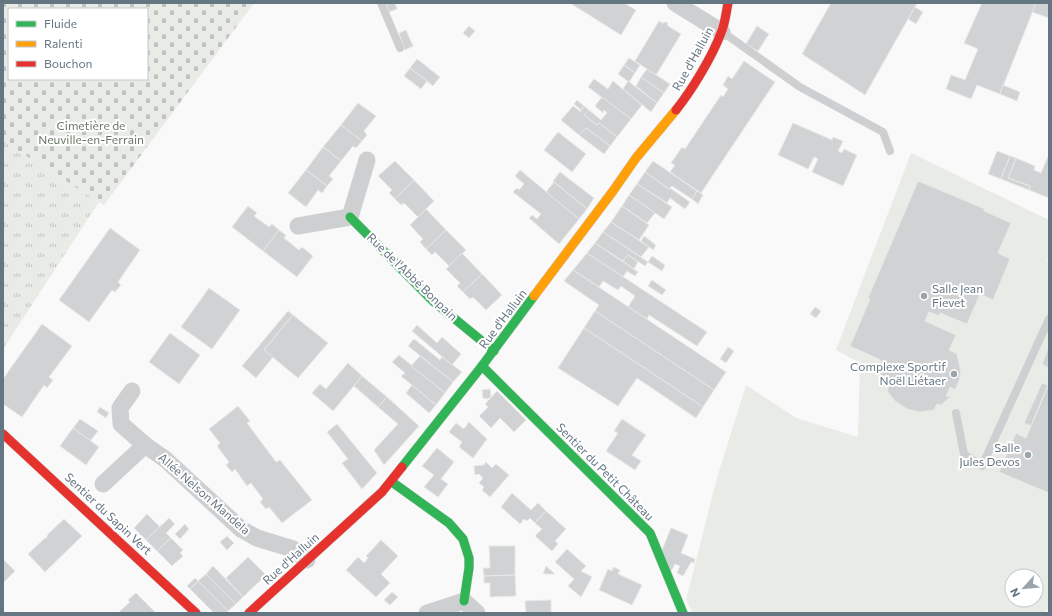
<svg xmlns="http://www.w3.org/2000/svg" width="1052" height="616" viewBox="0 0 1052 616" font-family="Commissioner,sans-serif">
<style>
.grass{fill:url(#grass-tufts)}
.cemetery{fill:url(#cemetery-stones);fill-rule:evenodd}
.garden{fill:#e8ebe6;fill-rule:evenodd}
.building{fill:#d0d2d3;stroke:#e8e8e8}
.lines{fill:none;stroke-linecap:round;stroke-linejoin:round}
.fast-casing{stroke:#d5d6d7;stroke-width:10}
.slow-casing{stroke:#d5d6d7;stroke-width:10}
.jam-casing{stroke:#d5d6d7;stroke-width:10}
.lane{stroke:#cecfd0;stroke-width:8}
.street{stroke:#cecfd0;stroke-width:17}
.fast{stroke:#30b455;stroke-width:9}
.slow{stroke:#ff9f0a;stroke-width:9}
.jam{stroke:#e5322d;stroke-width:9}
.poi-dot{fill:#99a4ac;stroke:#fff;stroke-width:1.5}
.labels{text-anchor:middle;stroke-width:4;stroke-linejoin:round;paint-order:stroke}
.street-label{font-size:12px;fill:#657683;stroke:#fff}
.park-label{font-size:12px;fill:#687a64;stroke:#fff}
.poi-label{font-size:12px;fill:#657683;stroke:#fff;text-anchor:end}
</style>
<defs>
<pattern id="grass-tufts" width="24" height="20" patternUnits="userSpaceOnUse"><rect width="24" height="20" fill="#e8ebe6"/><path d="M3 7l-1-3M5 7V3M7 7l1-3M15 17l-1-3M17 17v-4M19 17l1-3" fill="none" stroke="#c0c3c0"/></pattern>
<pattern id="cemetery-stones" width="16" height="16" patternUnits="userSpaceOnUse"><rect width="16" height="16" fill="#e8ebe6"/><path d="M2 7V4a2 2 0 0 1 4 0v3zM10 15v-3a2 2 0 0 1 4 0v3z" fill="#c0c3c0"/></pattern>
</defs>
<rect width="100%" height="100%" fill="#f9f9f9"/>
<polygon class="grass" points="3,141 99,202 3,349"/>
<path class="cemetery" d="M3,3H254L104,205L3,141ZM9,9H147V79H9Z"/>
<path class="garden" d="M911,153L1049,220V255L1047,261L1049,263V606L1046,613H693L686,600L717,478L746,385L796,418L858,437L860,363L836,350ZM1012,576H1036V600H1012Z"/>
<g class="building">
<polygon points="386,3 395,3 397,9 389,12"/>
<polygon points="570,3 624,3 636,10 621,35"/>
<polygon points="831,3 917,3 865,95 802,54"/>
<polygon points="982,3 1036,3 1000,94 977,85 971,99 946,89 951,75 965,80 978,49 964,43"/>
<polygon points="1036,3 1049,3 1049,18 1032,12"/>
<polygon points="915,7 923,12 916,24 908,19"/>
<polygon points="659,21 662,23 667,22 668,26 681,34 656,75 635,61"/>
<polygon points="469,26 475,31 469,38 463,33"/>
<polygon points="757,26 769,34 758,51 746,44"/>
<polygon points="406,30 413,46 405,50 399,33"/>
<polygon points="629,58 640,65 635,73 624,65"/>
<polygon points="417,59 440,77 433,86 410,68"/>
<polygon points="744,61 775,82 701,193 670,172 675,165 671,163 682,147 685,149 721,95 723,97 728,89 723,85 728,76 732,79"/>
<polygon points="624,65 635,73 629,82 618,74"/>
<polygon points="410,68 427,81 421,89 404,76"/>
<polygon points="647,69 670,84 664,93 641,77"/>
<polygon points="641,77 664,93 657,103 636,86"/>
<polygon points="594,79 608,89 613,81 642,105 631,119 588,87"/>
<polygon points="628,81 657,103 651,112 623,89"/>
<polygon points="1003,85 1020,92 1017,101 1000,94"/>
<polygon points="602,97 631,119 617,137 599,123 597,125 584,115 589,110 601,120 607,113 604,110 603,113 595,106"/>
<polygon points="577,100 584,106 581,110 574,104"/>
<polygon points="358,103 376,116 364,131 367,135 362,141 341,125"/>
<polygon points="573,106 581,112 581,110 584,106 589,110 584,115 597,125 599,123 617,137 610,146 586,128 579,135 561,120"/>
<polygon points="793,123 832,140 833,137 843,141 838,151 842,153 844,149 857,155 843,186 812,172 818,159 814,157 808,169 778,155"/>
<polygon points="341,125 362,141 356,148 353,146 341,161 323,147"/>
<polygon points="586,128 610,146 604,154 579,135"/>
<polygon points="558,132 586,154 572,172 544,150"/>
<polygon points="323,147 341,161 329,176 333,179 327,186 306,170"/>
<polygon points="997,151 1010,156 1001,179 988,174"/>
<polygon points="1049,154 1049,198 1029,190 1030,186 1008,178 1016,158 1035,166 1034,170 1041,173"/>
<polygon points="1010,156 1016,158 1008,178 1030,186 1029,190 1001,179"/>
<polygon points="395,161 414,180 395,199 389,193 392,190 378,176"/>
<polygon points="653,161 697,191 692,199 672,186 669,189 645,172"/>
<polygon points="306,170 327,186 322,193 318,190 306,207 288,193"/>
<polygon points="520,170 579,219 559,244 529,218 532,215 537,219 541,214 513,192 517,188 519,190 524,184 515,176"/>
<polygon points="560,172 594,198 587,209 553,181"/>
<polygon points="645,172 669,189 670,188 690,202 685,209 670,198 667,203 637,184"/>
<polygon points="414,180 434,201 418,217 404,203 401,205 395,199"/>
<polygon points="918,181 985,209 984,211 1011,223 998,253 1010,259 993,300 980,294 967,324 940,313 939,316 929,312 925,321 956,335 949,350 957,354 961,372 959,381 955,390 950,387 946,396 950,397 941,405 937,404 934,410 920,412 907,409 895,401 887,391 890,383 881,380 880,370 881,360 850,346 870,299 868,298"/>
<polygon points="554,182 587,209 579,219 546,192"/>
<polygon points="637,184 672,207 664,219 629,195"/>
<polygon points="697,191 703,195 698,204 692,199"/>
<polygon points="629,195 655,213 647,223 622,206"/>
<polygon points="248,206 257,213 254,216 269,227 272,224 279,230 263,251 232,227"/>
<polygon points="622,206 649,225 639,240 611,222"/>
<polygon points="426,209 446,230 426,249 420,242 423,239 410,225"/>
<polygon points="611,222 649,247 641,257 603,232"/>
<polygon points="110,228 140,250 118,282 121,285 115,292 112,290 89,322 59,300"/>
<polygon points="279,230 286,235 284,238 299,250 302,247 313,256 297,277 263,251"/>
<polygon points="446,230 466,250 449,266 435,252 432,255 426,249"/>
<polygon points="603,232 648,262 645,266 628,255 623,261 595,243"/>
<polygon points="644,236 656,245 653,250 641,241"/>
<polygon points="595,243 638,272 635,276 627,271 623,277 587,253"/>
<polygon points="462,253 482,274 463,292 457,286 460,283 446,269"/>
<polygon points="587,253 707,332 697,346 649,315 647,319 628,307 635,296 621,286 618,290 603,281 599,287 573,270"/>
<polygon points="628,255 638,262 634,269 623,261"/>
<polygon points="652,256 665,265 662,271 648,262"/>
<polygon points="573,270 726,372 714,390 595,311 599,305 564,281"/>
<polygon points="482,274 502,295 486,310 473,297 470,299 463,292"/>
<polygon points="652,280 666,290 662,295 648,286"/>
<polygon points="209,288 240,310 212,349 181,327"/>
<polygon points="815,307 821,311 816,318 810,314"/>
<polygon points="288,311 293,315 264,350 273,357 256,378 242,366"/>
<polygon points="595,311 714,390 703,407 584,328"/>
<polygon points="293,315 328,343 298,378 264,350"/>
<polygon points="42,324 72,346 49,377 53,380 47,388 44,385 22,417 3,404 3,379"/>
<polygon points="417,325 437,343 442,337 461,354 452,365 412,331"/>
<polygon points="584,328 703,407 696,418 637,378 618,406 558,368"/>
<polygon points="170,333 200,355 179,384 149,362"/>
<polygon points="414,339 440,360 442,357 462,372 453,382 408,346"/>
<polygon points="1049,346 1049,368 1042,364"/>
<polygon points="728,347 734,351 726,363 720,359"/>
<polygon points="399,355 445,393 436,405 401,376 405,373 392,362"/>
<polygon points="420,356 453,382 445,393 411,366"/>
<polygon points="348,363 362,376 333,411 312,393 320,384 326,389"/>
<polygon points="362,376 387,397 378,407 354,386"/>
<polygon points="1042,383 1048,385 1031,426 1024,423"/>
<polygon points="1049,384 1049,493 999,472 1016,433 1026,438"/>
<polygon points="412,385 436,405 429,413 406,393"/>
<polygon points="490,389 491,397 487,399 483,398 482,390"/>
<polygon points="497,391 526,420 514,432 500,418 491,428 479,416 488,407 485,404"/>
<polygon points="387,397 419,426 384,465 374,450 398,424 378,407"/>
<polygon points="238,406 250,421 247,423 276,462 280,460 312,500 282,523 269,507 266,509 260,502 263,499 251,483 247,486 235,469 232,472 226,465 229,462 217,446 220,443 209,429"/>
<polygon points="100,407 109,413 106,418 97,412"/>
<polygon points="80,419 98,431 90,441 73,428"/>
<polygon points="622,419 646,435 632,455 641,461 635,470 606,451 618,433 614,431"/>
<polygon points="469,422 487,439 473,458 459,447 462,442 449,432 456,423 464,429"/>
<polygon points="337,424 377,473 362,489 342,463 348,459 327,432"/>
<polygon points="73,428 99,447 86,465 60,446"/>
<polygon points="437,448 454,462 441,479 448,484 438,497 424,487 434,475 422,466"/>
<polygon points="486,462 492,468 496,464 509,475 490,497 482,490 484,487 479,483 483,478 479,474 475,475 474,466 484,465"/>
<polygon points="512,493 531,510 538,503 546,511 535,523 530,518 527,521 524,519 520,524 501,507"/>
<polygon points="546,511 566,529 555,541 558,544 552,551 535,536 542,529 535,523"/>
<polygon points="147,514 160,527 146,540 134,528"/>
<polygon points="169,518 175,524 166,533 171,538 157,551 146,540"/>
<polygon points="64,519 82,536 45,572 28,554 45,538 46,539 48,534"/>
<polygon points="185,524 189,529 180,539 175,534"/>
<polygon points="671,528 688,535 681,553 695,559 694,563 691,562 683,576 677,573 680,566 675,564 669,575 662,550"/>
<polygon points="227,536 234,543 227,550 220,542"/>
<polygon points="171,538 183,550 180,553 183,556 172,566 157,551"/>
<polygon points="381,540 398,556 381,574 390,583 376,597 346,570 358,557 364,563 368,558 366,556"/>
<polygon points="489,546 515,546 515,575 484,576 483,568 490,568"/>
<polygon points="567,549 586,566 581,571 592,577 581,597 568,586 574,579 555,562"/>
<polygon points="248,557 266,575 243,597 226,578"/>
<polygon points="3,559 15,571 3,583"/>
<polygon points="213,566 243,597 236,604 206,574"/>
<polygon points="546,566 555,574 543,574"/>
<polygon points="613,567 620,570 618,574 642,585 632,605 599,590 608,569 612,571"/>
<polygon points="206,574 236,604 228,611 198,581"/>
<polygon points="515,575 516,596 490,597 490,583 484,583 484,576"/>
<polygon points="195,578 198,581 190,589 187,586"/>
<polygon points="198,581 228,611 227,613 214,613 190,589"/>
<polygon points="392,592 398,597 390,605 384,600"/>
<polygon points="136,593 155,612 154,613 118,613 130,602 128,600"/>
<polygon points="551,600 551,613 526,613 525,601"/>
</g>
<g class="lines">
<defs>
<g id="fast">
<polyline points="350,217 433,301 494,351"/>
<polyline points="482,366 650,533 683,613"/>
<polyline points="402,467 482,366 534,296"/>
<polyline points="392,482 449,523 463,539 469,558 469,568 464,601"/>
</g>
<polyline id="slow" points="534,296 613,191 636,158 676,110"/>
<g id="jam">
<path d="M676,110C692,90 712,57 721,33C725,24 726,13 728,3"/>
<polyline points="3,434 196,613"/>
<polyline points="249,613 382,492 402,467"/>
</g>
</defs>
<use href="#fast" class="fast-casing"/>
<use href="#slow" class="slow-casing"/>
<use href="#jam" class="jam-casing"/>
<g class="lane">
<polyline points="381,3 400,48"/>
<polyline points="724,33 800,87 883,132 890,151"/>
<polyline points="956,413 964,454 982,466 1049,319"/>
</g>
<g class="street">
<polyline points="675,3 722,32"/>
<polyline points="298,226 350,217 367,160"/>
<polyline points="132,391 120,408 121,424 145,445"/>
<polyline points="103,484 145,445 165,459 241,529 257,538 293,549 307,560"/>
<polyline points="427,613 464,601 477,613"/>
</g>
<use href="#fast" class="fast"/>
<use href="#slow" class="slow"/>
<use href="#jam" class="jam"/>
</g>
<g class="poi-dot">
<circle cx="924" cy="296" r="4"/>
<circle cx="954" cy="374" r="4"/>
<circle cx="1028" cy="455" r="4"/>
</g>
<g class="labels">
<g class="street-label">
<text transform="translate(693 59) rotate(-61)" y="4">Rue d'Halluin</text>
<text transform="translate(412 277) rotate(44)" y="4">Rue de l'Abbé Bonpain</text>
<text transform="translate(503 319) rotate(-53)" y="4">Rue d'Halluin</text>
<text transform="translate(605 472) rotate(45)" y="4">Sentier du Petit Château</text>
<text transform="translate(204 494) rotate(41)" y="4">Allée Nelson Mandela</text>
<text transform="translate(108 514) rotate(43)" y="4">Sentier du Sapin Vert</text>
<text transform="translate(291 559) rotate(-42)" y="4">Rue d'Halluin</text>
</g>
<g class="park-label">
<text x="91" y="130">Cimetière de<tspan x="91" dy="14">Neuville-en-Ferrain</tspan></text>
</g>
<g class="poi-label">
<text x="932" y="293" text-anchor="start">Salle Jean<tspan x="932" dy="14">Fievet</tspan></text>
<text x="946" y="371">Complexe Sportif<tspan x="946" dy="14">Noël Liétaer</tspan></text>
<text x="1020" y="452">Salle<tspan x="1020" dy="14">Jules Devos</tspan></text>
</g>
</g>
<rect width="1052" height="616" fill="none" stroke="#657683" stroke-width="8"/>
<rect x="8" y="8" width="140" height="72" fill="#ffffff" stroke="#c1c8cd"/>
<rect x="16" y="21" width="20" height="6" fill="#30b455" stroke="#c1c8cd"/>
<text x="44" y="28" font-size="12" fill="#657683">Fluide</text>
<rect x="16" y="41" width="20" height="6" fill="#ff9f0a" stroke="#c1c8cd"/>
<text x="44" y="48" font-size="12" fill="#657683">Ralenti</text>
<rect x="16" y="61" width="20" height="6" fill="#e5322d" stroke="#c1c8cd"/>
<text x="44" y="68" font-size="12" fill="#657683">Bouchon</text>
<g transform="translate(1024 588) rotate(243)"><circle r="19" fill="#ffffff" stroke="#c1c8cd"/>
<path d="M0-3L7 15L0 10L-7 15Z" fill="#99a4ac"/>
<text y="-6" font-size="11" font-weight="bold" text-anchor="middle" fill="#657683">N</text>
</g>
</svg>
